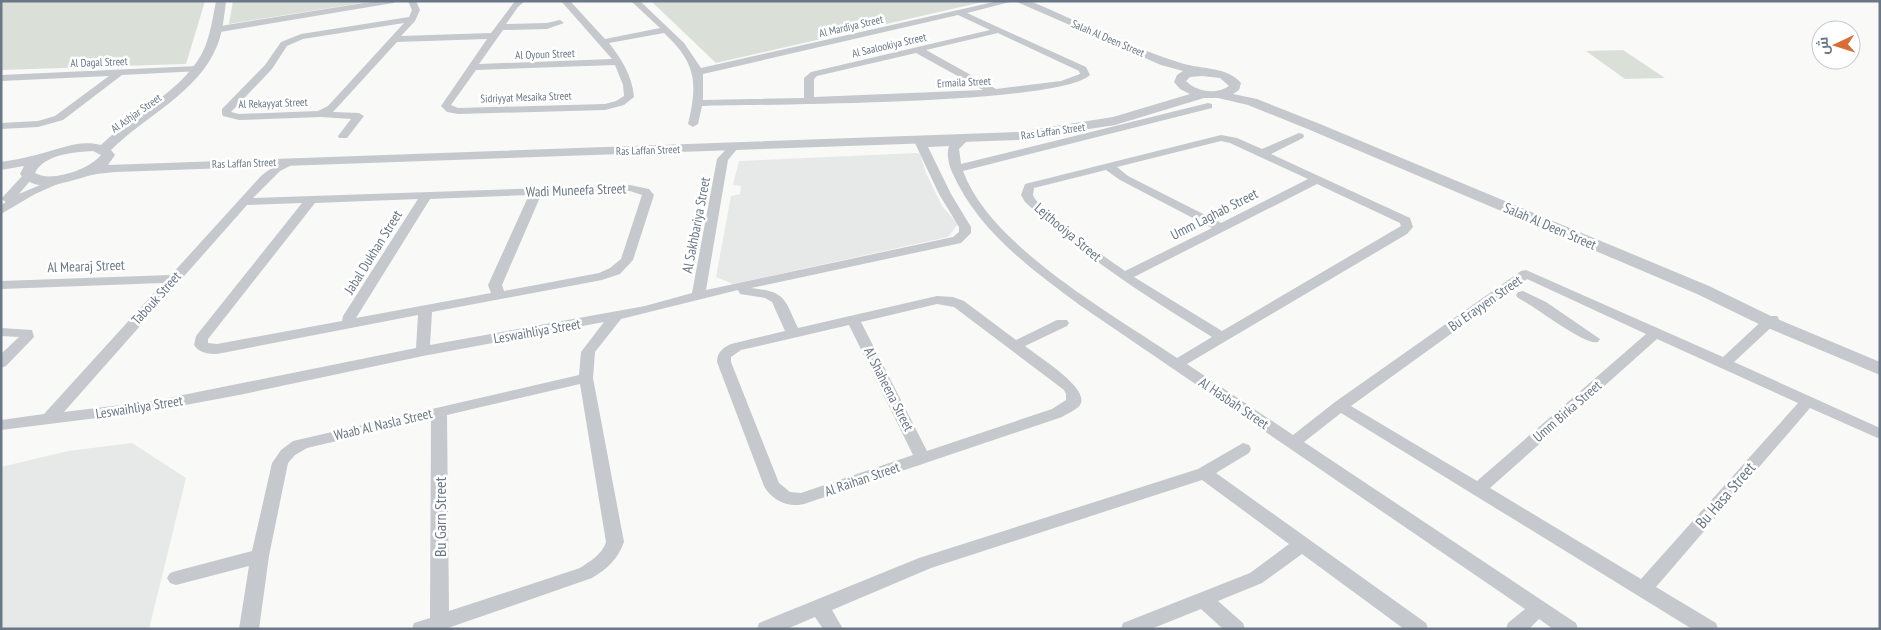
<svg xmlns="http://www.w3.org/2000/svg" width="1881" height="630" viewBox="0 0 1881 630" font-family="'PT Sans Narrow',Cairo,sans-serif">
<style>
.built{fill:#e7e8e8}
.green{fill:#dae0d8}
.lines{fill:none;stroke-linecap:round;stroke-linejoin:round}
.minor{fill:#c5c8cc;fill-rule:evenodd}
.tertiary{fill:#c5c8cc;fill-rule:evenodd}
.labels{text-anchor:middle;stroke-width:5;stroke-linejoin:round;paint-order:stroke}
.far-street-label{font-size:11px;fill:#6a7786;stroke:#fff}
.street-label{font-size:14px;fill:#6a7786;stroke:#fff}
.near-street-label{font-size:16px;fill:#6a7786;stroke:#fff}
</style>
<rect width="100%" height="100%" fill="#f9f9f7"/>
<g class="built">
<polygon points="917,153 920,154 926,173 942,206 958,224 948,237 733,284 716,277 731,196 740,194 741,186 733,185 739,161"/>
<polygon points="132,443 186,478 149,629 1,629 1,467 68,451"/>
</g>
<g class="green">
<polygon points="1,1 205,1 186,64 1,70"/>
<polygon points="233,1 374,1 229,24"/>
<polygon points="651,1 987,1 716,63"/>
<polygon points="1623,50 1665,78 1625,79 1586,51"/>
</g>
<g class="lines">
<g class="minor">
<polygon points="376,1 397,1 393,3 214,33 210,30 214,27"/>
<path d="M408,1H416L420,10L415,21L401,36L491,33L515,1H525L518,7L506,24L547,23L560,20L564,23L547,29L503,30L479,64L612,59L561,1H570L605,39L660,28L631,1H640L684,43L701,68L998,1H1014L967,13L1086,67L1090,75C1058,105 762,104 702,106L698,124L693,127L688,124C698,82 696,63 664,33L609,43C622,60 632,75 634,97L624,105L605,110L458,114L447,112L441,106L487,39L397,42L333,112L359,113L364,116L347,138H339L338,136L351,119L321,117L239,120L223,116L222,114V109L265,65L281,42L301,34L409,17L412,10ZM958,15L990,30L811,72L804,78V98L703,100V74ZM404,23L328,106L318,111L239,114L231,112L272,69L287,46L303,39ZM998,33L1079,71L1080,74L1061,81L996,89L926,50ZM916,53L983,90L814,97V79L817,76ZM615,65L623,85L624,96L616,101L605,104L458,108L451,105L476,70Z"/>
<polygon points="197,66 202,69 200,71 122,75 63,120 38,127 1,129 1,123 38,121 55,116 109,76 1,81 1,75"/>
<path d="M1208,103L1212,104V108L963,171C991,247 1111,313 1177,358L1212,337C1146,296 1082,256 1025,202L1021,195L1025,184L1221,135L1237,138L1262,149L1299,133L1303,134L1304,136L1303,138L1271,154L1410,218L1413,227L1407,234L1187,364L1293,435L1335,402L1521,271L1526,270L1723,357L1767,316H1777L1779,319L1777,322L1734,362L1880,428V439L1810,408L1656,587L1716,623L1718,629H1692L1341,413L1304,442L1576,623L1578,629H1553L1539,619L1529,629H1506L1508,623L1525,609L1081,306C1031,269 978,231 952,172C949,165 946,155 949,146L928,147L951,194L971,227V233L961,243L751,288C786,292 784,298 798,328L937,296L953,297L964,301L1016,340L1057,320H1067L1069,323L1067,326L1025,346C1037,356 1087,386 1081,403C1079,409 1068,413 1062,417L807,503C790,509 772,501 764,486L717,362C717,352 723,348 731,344L785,331L772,302L765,298L740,294L738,290L621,319L595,352L593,378L624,542C618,559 607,569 592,578L445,629H412L414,623L430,618L431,419L307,448L295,455L288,463L269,556L259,629H239L249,566L176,585L170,583L167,578L170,573L176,571L252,551L272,463L281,450L293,441L579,375L581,352L604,322L423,356L239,395L153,411L1,430V420L44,414L163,283L1,289V281L171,275L261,176C271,168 280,162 292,159L298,162L280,171L253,198L630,185L649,189L654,195L633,260L620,274L602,280L432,312L430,345L645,306L692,293L717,159L729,146L733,145L738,148L728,160L706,290L953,237L959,232V227L939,194L914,141L915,139L919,138C929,141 940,141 952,140C958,139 961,135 968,137L969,139L959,149L961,164ZM1221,141L1230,143L1308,179L1221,223L1128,176L1117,167ZM1106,170L1120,180L1212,228L1125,271C1107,258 1040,213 1033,195L1034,188ZM1317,184L1400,223L1401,226L1222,331L1134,277ZM630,191L642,195L621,259L610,268L599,273L504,291L502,285L541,195ZM529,195L488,285L491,293L356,318L430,199ZM418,199L343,316L342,321L217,344L208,343V339L315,203ZM302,203L196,336L194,345C199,353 208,354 217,354L418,315L416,348L153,401L64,412L247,205ZM1527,279L1646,334L1477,481L1351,406ZM937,304L954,307L1064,390L1066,394V400L1052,409L927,451L861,322ZM849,325L913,455L801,493L790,492L779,483L731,362V357L741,350ZM1657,339L1798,403L1641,579L1490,488ZM580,384L606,542C602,555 590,561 580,568L449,611L447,415Z"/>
<polygon points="28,173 34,176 19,194 59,177 67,177 69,179 35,194 1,214 1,205 6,202 1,199 24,174"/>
<path d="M1523,291L1546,302L1600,339L1598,342C1584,346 1535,306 1518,298L1516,295L1518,292Z"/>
<polygon points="1,328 32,330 34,337 6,366 1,368 1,354 19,337 1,336"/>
<polygon points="1243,443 1249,445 1251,449 1249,453 1216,473 1426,623 1428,629 1404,629 1302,554 1262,583 1218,601 1243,623 1245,629 1223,629 1201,609 1151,629 1121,629 1123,623 1250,573 1289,544 1202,480 931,568 832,610 843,629 823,629 815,617 787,629 757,629 759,623 919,558 1198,469"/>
</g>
<path class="tertiary" d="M216,1H226C224,16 223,32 217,46C198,93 145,116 111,150L115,155L108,165L1018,132L1113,117L1190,94L1180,89L1174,82L1177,75L1183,71L1161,65L1015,1H1030C1080,22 1131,48 1184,64C1202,69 1228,67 1241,83L1239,90L1233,94L1257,99L1320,124L1709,286L1775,318L1880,362V375L1763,326L1697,294L1310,130L1248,105L1218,98H1204L1115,125L1018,140L116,172C108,173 100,173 92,175C71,180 36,196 20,174L24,166L1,170V162C13,160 25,158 36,155C57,150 79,139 101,145C133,114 188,88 205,47C211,32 213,16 216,1ZM1202,76L1220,78L1229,86C1216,95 1197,92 1186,81L1190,77ZM93,151L101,155C90,169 51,183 35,173C44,154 75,152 93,151Z"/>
</g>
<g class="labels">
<g class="far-street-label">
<text transform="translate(851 26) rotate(-13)" y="4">Al Mardiya Street</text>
<text transform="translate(1108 38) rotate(23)" y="4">Salah Al Deen Street</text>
<text transform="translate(889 45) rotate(-13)" y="4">Al Saalookiya Street</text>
<text transform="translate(545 54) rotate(-2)" y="4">Al Oyoun Street</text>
<text transform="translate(99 62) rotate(-2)" y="4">Al Dagal Street</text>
<text transform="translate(964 82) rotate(-3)" y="4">Ermaila Street</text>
<text transform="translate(526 97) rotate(-2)" y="4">Sidriyyat Mesaika Street</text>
<text transform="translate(273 103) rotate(-2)" y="4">Al Rekayyat Street</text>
<text transform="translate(136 113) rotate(-35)" y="4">Al Ashjar Street</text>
<text transform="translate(1053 131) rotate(-8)" y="4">Ras Laffan Street</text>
<text transform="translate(648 150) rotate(-2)" y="4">Ras Laffan Street</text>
<text transform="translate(244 163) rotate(-2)" y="4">Ras Laffan Street</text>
</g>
<g class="street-label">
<text transform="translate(576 190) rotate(-2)" y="5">Wadi Muneefa Street</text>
<text transform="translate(1214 214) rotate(-27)" y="5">Umm Laghab Street</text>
<text transform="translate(696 225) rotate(-79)" y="5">Al Sakhbariya Street</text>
<text transform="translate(1550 226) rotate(23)" y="5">Salah Al Deen Street</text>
<text transform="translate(1068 232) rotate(40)" y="5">Lejthooiya Street</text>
<text transform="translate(373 252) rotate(-58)" y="5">Jabal Dukhan Street</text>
<text transform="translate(86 266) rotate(-2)" y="5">Al Mearaj Street</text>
<text transform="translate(156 298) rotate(-48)" y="5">Tabouk Street</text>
<text transform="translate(1485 303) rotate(-35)" y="5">Bu Erayyen Street</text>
<text transform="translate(537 331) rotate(-10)" y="5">Leswaihliya Street</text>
<text transform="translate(889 389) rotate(63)" y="5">Al Shaheena Street</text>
<text transform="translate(1234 403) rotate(34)" y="5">Al Hasbah Street</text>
<text transform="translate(139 407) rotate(-9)" y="5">Leswaihliya Street</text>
<text transform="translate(1567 411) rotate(-41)" y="5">Umm Birka Street</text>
<text transform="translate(383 424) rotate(-13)" y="5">Waab Al Nasla Street</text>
<text transform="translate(862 479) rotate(-19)" y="5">Al Raihan Street</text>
</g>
<g class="near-street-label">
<text transform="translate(1725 495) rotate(-49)" y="6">Bu Hasa Street</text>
<text transform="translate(440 517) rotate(-90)" y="6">Bu Garn Street</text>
</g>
</g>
<rect width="1881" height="630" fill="none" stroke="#6a7786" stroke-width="5"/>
<g transform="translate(1836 45) rotate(266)"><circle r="24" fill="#ffffff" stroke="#c3c9cf"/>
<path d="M0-4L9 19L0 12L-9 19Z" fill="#d96d37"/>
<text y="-8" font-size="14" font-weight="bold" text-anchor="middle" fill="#6a7786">ش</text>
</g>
</svg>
